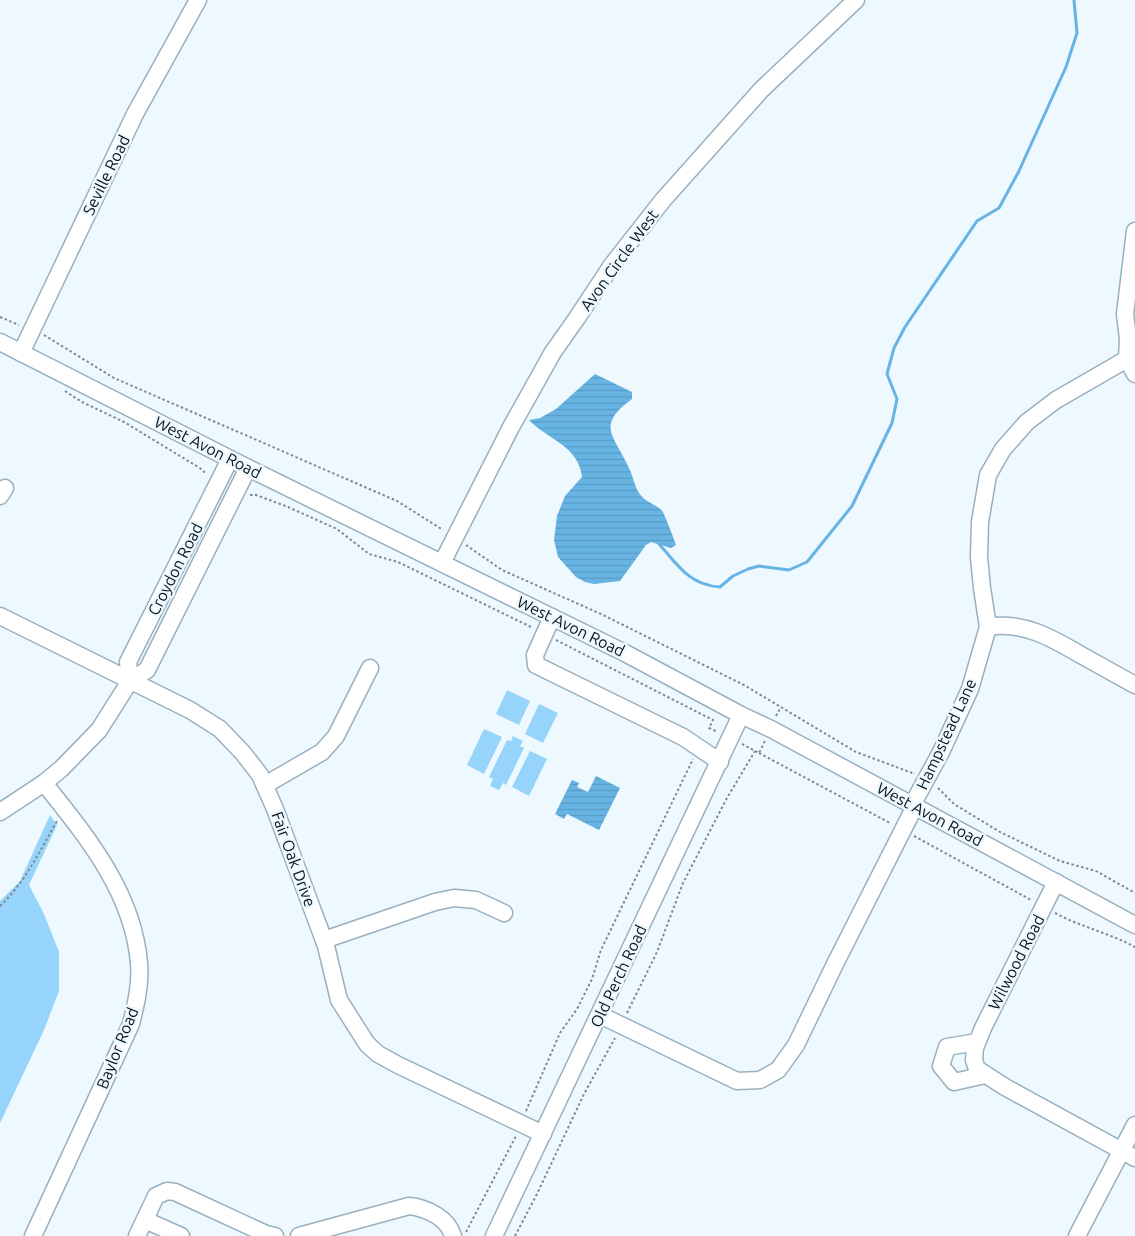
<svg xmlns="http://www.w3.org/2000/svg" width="1135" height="1236" viewBox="0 0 1135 1236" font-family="Ubuntu,sans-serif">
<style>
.park{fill:#96d4fb}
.water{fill:url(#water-rules)}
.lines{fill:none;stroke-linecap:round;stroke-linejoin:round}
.stream{stroke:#67b4e4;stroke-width:3}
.minor-casing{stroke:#99b0bf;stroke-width:19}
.path{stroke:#80898f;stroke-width:2;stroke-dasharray:2.5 2.5;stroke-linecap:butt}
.minor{stroke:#fff;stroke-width:16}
.labels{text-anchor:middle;stroke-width:5;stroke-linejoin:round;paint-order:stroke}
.street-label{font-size:16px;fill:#0b1419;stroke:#eef8ff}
</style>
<defs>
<pattern id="water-rules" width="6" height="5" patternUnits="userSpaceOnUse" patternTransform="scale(1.25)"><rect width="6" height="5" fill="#67b4e4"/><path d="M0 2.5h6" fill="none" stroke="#589ac3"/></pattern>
</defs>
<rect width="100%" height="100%" fill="#eef8ff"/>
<g class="park">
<polygon points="507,690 530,701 519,725 496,714"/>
<polygon points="539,704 558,713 543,743 525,734"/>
<polygon points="484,729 502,737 484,774 467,765"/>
<polygon points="513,736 523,741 520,746 524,748 506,785 503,783 499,790 490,786 493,779 489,777 507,740 511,741"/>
<polygon points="530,751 547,759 529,796 512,787"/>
<polygon points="50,815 57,825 29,885 44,914 59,952 59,991 44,1030 0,1123 0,901 20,881"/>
</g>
<g class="water">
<path d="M595,374L632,392V399C595,426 614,435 629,468C633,476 634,485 639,493C645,503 657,504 663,512C665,516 675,541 676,545L671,548L651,542L646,545L620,581L594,584L585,582L576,577L558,557L554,540L557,516L565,496L582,477C579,446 547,439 529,420L540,418L556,409Z"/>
<polygon points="596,776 620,788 599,830 567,814 564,819 555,814 572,780 579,783 577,787 588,792"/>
</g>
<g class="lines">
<path class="stream" d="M659,544C678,565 689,585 720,587L733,576L748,569L759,566L789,570L807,562L852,506L892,423L897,399L887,374L894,348L905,327L977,221L999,208L1019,171L1066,67L1077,33L1074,0"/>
<defs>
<g id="minor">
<polyline points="1135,231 1125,314 1128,339 1127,359 1135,374"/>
<polyline points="0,342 248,468 625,653 741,715 771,729 1135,925"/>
<polyline points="21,353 135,114 198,0"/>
<polyline points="0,496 5,488"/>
<polyline points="442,563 511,427 553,352 577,318 612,265 663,200 761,90 856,0"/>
<polyline points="0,616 190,710 220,729 243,753 260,775 275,809 326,946 339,1000 367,1044 378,1054 398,1065 543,1134"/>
<polyline points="552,617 535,655 536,665 683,737 720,762"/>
<path d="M988,627C1023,621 1052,638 1081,655C1099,665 1117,675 1135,685"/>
<polyline points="130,681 128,662 230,459"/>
<polyline points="265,785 322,752 336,736 370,668"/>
<polyline points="0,812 44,783 61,769 99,730 130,681 147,670 248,468"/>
<polyline points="1056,882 983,1028 975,1048 974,1060 977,1069 1005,1087 1135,1158"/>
<polyline points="324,940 435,902 454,898 476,900 504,913"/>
<polyline points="600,1015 737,1081 760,1080 778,1070 796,1045 835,964 912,812 916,798 941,752 970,689 988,627 982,588 979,557 980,522 988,475 1003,449 1027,422 1056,400 1127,359"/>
<polyline points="977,1042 947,1047 941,1066 954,1082 985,1075"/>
<polyline points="145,1220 181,1236"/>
<path d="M33,1236L131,1024C136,1004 141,983 139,963C133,892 87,837 44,783"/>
<polyline points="137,1236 156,1196 167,1191 175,1192 266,1234 275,1236"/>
<path d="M299,1236L409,1206C427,1208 448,1218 453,1236"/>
<polyline points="494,1236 741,715"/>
<polyline points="1077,1236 1135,1125"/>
</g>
</defs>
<use href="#minor" class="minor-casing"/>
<g class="path">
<polyline points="0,317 19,325"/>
<polyline points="44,335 114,378 397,501 443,530"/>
<polyline points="65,391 82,402 124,422 203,470 206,475"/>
<polyline points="250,495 256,495 288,507 337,529 369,554 398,562 531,627"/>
<polyline points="466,545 502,570 601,614 744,685 856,752 915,774"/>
<polyline points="556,640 713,720 709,728 718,732"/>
<polyline points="776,716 781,707"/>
<polyline points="742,744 759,753 765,741"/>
<polyline points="759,753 890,823"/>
<polyline points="938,788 954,804 1000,832 1060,861 1096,871 1135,893"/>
<polyline points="914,836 1031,900"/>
<path d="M0,906C26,881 39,852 57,821"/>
<path d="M1055,913C1081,927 1109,933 1135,947"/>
<polyline points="627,1013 657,952 683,883 727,798 755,751"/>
<polyline points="526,1111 560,1033 577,1009 592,979 601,950 693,759"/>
<polyline points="466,1232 516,1136"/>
<polyline points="515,1236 536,1196 584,1094 615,1038"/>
</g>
<use href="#minor" class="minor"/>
</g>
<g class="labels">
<g class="street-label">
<text transform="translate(106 175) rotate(-64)" y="6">Seville Road</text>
<text transform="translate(619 260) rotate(-54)" y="6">Avon Circle West</text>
<text transform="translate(208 447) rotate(27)" y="6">West Avon Road</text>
<text transform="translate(175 569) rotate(-63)" y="6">Croydon Road</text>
<text transform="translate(571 626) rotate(26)" y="6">West Avon Road</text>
<text transform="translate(946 734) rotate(-65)" y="6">Hampstead Lane</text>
<text transform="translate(930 814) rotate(28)" y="6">West Avon Road</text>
<text transform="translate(294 859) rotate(70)" y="6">Fair Oak Drive</text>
<text transform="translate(1016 962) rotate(-63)" y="6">Wilwood Road</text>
<text transform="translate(618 976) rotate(-65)" y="6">Old Perch Road</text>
<text transform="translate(117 1048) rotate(-68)" y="6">Baylor Road</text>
</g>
</g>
</svg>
